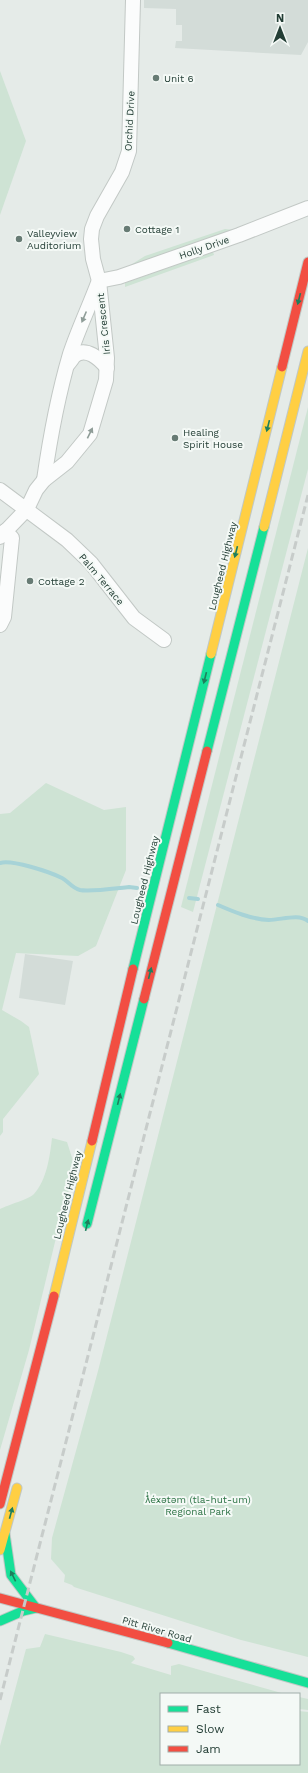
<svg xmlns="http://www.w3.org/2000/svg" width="308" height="1773" viewBox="0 0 308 1773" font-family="'Work Sans',sans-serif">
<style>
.built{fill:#d3dcd8}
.green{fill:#cee3d4}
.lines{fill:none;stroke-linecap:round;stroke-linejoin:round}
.stream{stroke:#a7d3d7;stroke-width:4}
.street-casing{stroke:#c2c8c5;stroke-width:16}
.fast-casing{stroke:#c0c8c5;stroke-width:11}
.slow-casing{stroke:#c0c8c5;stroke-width:11}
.jam-casing{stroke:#c0c8c5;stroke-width:11}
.street{stroke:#fbfcfc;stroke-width:14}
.fast{stroke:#16e098;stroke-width:9}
.slow{stroke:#ffcf43;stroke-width:9}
.jam{stroke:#f24e42;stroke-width:9}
.rail{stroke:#c7ccca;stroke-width:3;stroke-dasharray:8 4;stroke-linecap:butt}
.oneway{fill:#1e7f5d}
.oneway2{fill:#8f9d98}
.poi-dot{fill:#677b74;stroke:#f4f9f6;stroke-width:1.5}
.labels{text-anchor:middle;stroke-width:4;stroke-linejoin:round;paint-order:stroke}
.poi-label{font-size:10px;fill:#233e35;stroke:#f4f9f6;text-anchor:start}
.street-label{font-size:10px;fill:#233e35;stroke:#f4f9f6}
.park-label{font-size:10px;fill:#2e7446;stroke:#f4f9f6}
</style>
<rect width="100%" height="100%" fill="#e5ebe8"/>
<g class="built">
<polygon points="144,0 308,0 308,42 301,55 175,48 176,41 182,41 182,25 176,25 176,9 144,8"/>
<polygon points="25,954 73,961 65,1005 19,998"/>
</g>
<g class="green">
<polygon points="0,71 26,141 0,215"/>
<polygon points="225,229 234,230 129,266 145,256"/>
<polygon points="213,252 214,255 125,287 125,283"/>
<polygon points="308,407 308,469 193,912 181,907"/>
<polygon points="308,548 308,1657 241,1640 74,1587 72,1585 64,1582 65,1575 51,1559 52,1538 98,1371"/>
<polygon points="46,783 104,810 126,807 126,870 96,946 78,956 16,953 2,1010 21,1021 29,1027 39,1074 3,1119 3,1132 0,1136 0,814 10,813"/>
<path d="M52,1138L67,1142L75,1167L55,1242L29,1350L0,1450V1209C8,1205 29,1199 34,1194C47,1180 50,1155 52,1138Z"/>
<polygon points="45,1634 121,1652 133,1656 135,1659 131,1663 171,1675 171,1666 179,1664 285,1694 161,1694 161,1764 299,1764 299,1711 308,1712 308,1773 0,1773 0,1746 26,1649 40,1647"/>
<polygon points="299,1697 308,1699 308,1710 299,1709"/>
</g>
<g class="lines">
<g class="stream">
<path d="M0,863C11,859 50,872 62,878C68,881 72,888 80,890C90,892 118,888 129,887L137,888"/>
<polyline points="189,898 198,899"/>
<path d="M218,905C234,912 251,919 269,920C281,920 299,913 308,921"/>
</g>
<defs>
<g id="street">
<polyline points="99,281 119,277 239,235 308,208"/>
<path d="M68,364C70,362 72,359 74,356C86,346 100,359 107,368"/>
<path d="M44,480C50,438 58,395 70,354C78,330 89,307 98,283"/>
<polyline points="0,490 67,540 91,563 134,618 164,640"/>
<polyline points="0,537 27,509 36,490 44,480 67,462 90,434 106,380 107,358 99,281 93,259 91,239 92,229 97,216 122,172 129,151 133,0"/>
<polyline points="0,625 4,617 12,538 5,531"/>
</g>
<g id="fast">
<polyline points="207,751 264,527"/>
<polyline points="133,969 211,654"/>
<polyline points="87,1224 144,999"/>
<polyline points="0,1621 23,1611 36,1608 11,1575 5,1534"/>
<polyline points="168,1643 308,1683"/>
</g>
<g id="slow">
<polyline points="264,527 308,351"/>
<polyline points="211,654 282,367"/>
<polyline points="54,1296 92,1141"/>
<polyline points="0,1550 17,1488"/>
</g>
<g id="jam">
<polyline points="282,367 308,262"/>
<polyline points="144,999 207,751"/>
<polyline points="92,1141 133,969"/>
<polyline points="0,1504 54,1296"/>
<polyline points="0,1598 168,1643"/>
</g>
</defs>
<use href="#street" class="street-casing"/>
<use href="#fast" class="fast-casing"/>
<use href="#slow" class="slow-casing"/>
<use href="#jam" class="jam-casing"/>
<use href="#street" class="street"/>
<use href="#fast" class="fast"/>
<use href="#slow" class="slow"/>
<use href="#jam" class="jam"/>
<polyline class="rail" points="0,1700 308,495"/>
</g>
<defs><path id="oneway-solid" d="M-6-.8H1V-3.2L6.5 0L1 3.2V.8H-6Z"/></defs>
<g class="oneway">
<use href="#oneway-solid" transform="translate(299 299) rotate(104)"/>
<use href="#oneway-solid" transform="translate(268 426) rotate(104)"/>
<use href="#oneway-solid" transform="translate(236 552) rotate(104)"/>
<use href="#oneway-solid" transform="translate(205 678) rotate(104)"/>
<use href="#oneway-solid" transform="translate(150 973) rotate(-76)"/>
<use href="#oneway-solid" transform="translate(119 1099) rotate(-76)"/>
<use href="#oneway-solid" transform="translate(87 1225) rotate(-76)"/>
<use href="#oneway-solid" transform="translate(11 1513) rotate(-75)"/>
<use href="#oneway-solid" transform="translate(13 1576) rotate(-116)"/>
</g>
<g class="oneway2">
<use href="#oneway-solid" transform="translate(84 317) rotate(113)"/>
<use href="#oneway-solid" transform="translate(90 433) rotate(-64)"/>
</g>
<g class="poi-dot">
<circle cx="156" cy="78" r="4"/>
<circle cx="127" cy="229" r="4"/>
<circle cx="19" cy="239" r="4"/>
<circle cx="175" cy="438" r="4"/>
<circle cx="30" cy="581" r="4"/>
</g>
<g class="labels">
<g class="poi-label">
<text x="164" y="82">Unit 6</text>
<text x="135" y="233">Cottage 1</text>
<text x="27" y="237">Valleyview<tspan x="27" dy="12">Auditorium</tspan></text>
<text x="183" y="436">Healing<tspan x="183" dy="12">Spirit House</tspan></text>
<text x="38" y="585">Cottage 2</text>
</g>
<g class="street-label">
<text transform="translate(129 121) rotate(-87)" y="4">Orchid Drive</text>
<text transform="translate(204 247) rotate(-19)" y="4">Holly Drive</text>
<text transform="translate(103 324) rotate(-96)" y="4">Iris Crescent</text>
<text transform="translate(222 566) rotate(-76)" y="4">Lougheed Highway</text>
<text transform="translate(102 579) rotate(50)" y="4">Palm Terrace</text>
<text transform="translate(144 880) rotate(-76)" y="4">Lougheed Highway</text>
<text transform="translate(67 1195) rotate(-76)" y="4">Lougheed Highway</text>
<text transform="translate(157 1629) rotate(16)" y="4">Pitt River Road</text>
</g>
<g class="park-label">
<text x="198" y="1503">ƛ̓éxətəm (tla-hut-um)<tspan x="198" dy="12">Regional Park</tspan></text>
</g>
</g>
<rect x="160" y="1693" width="140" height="72" fill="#f4f9f6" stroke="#a0aea9"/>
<rect x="168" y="1706" width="20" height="6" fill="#16e098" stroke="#a0aea9"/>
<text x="196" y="1713" font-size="12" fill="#233e35">Fast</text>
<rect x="168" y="1726" width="20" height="6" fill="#ffcf43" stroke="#a0aea9"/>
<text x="196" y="1733" font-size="12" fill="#233e35">Slow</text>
<rect x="168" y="1746" width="20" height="6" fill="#f24e42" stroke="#a0aea9"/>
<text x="196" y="1753" font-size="12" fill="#233e35">Jam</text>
<g transform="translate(280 28)" stroke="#f4f9f6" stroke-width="3" paint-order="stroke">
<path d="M0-3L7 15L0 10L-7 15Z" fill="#233e35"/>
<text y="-6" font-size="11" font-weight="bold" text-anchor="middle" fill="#233e35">N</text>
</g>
</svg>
